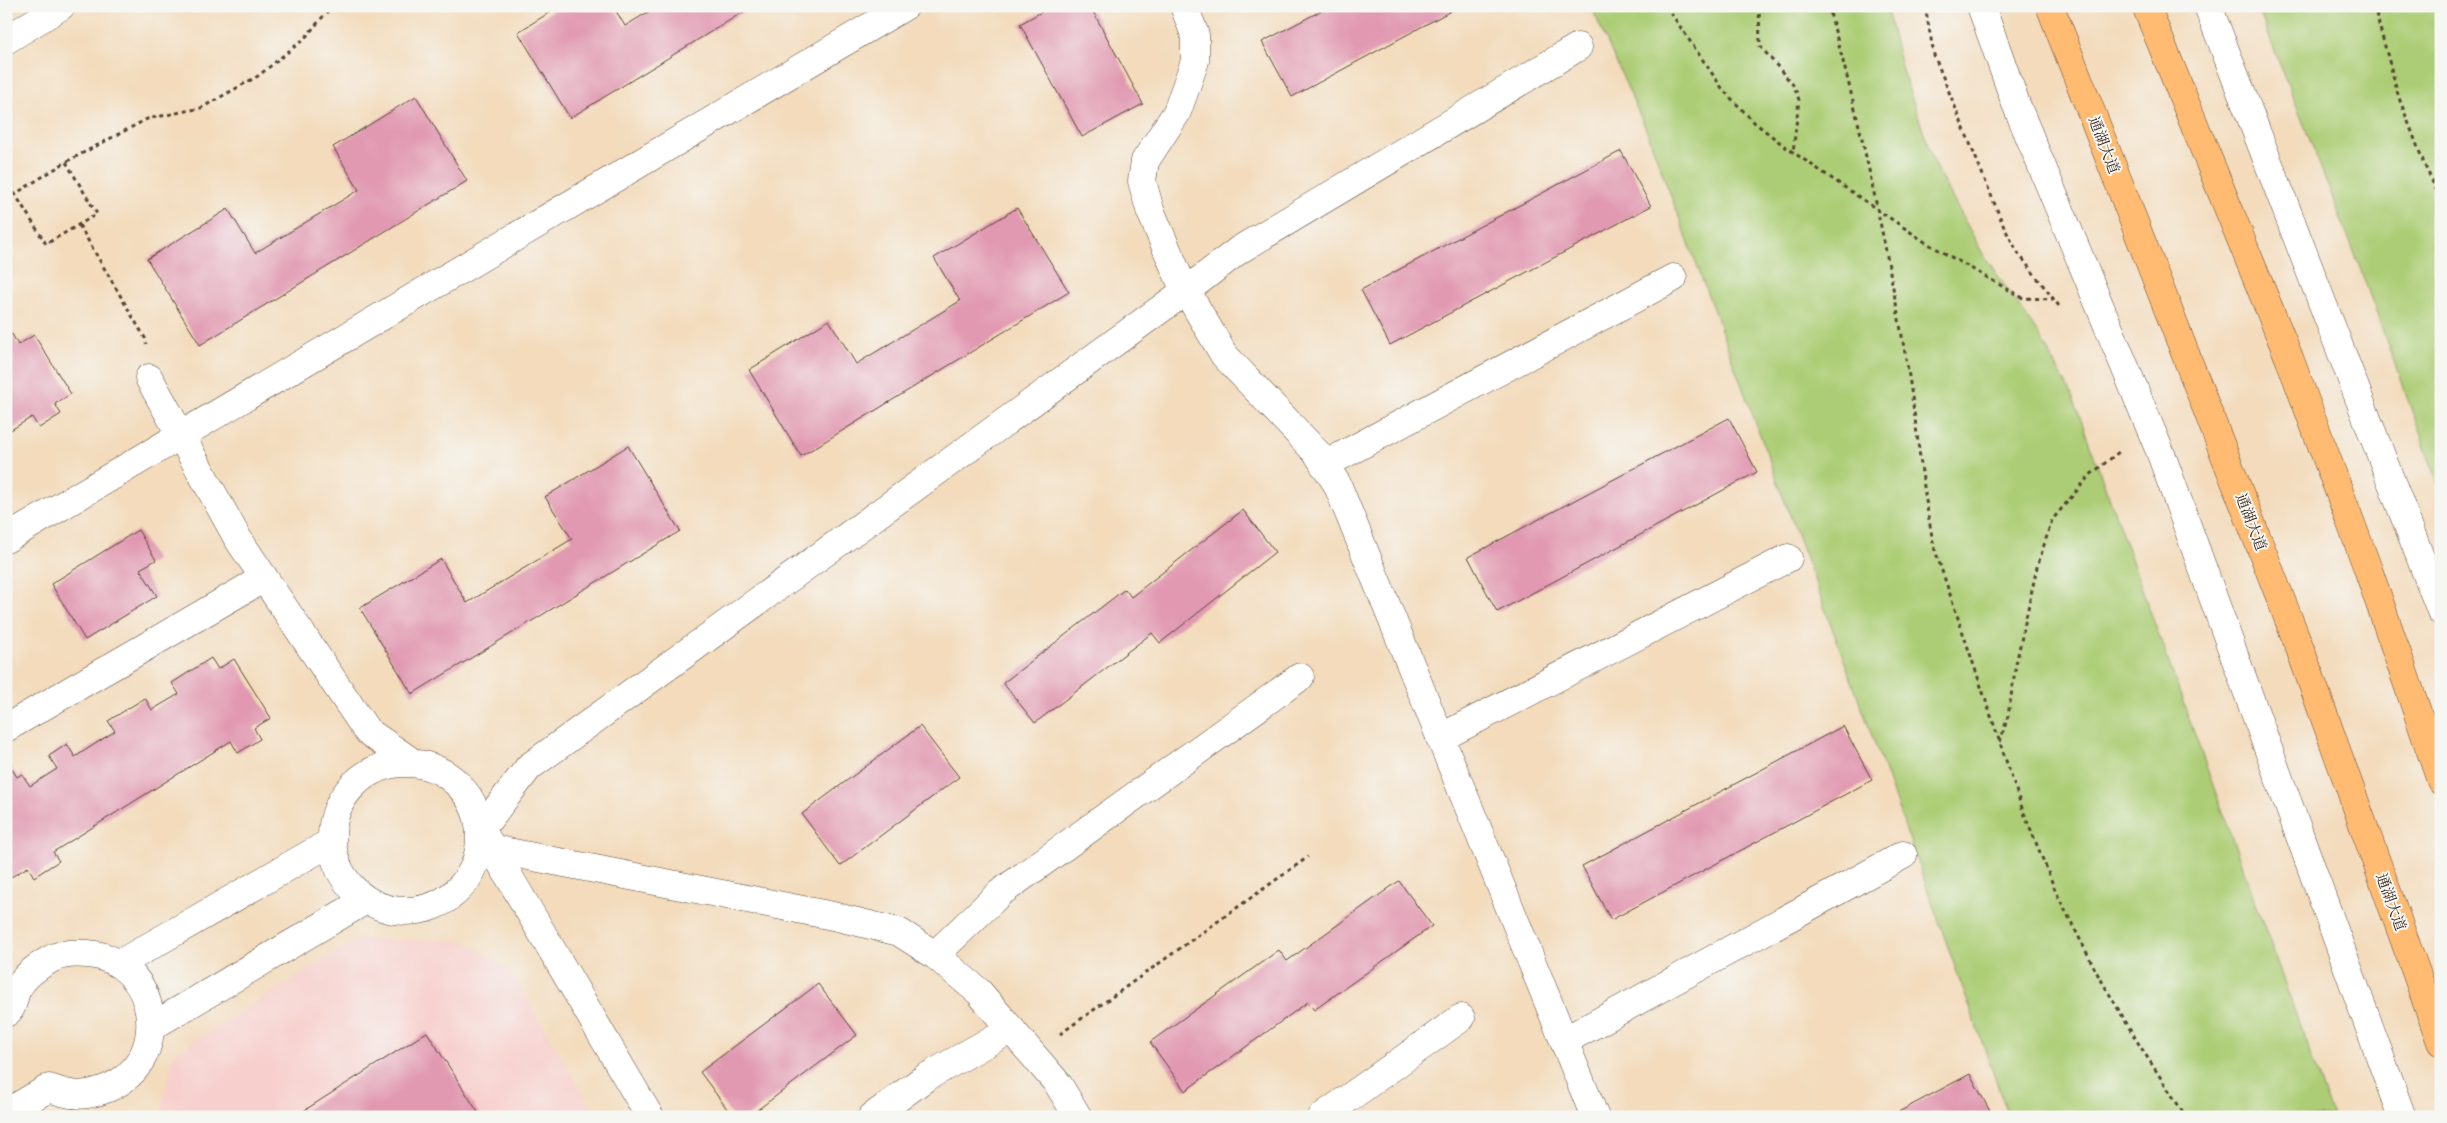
<svg xmlns="http://www.w3.org/2000/svg" width="2447" height="1123" viewBox="0 0 2447 1123" font-family="'IM FELL Great Primer','Noto Serif SC',serif">
<style>
.built{fill:#f7d0cd}
.green{fill:#accd75;stroke:#747c4a}
.building{fill:#e199b1}
.lines{fill:none;stroke-linecap:round;stroke-linejoin:round}
.minor-casing{stroke:#574536;stroke-width:29}
.major-casing{stroke:#574536;stroke-width:29}
.path{stroke:#574536;stroke-width:3;stroke-dasharray:4 4;stroke-linecap:butt}
.minor{stroke:#fff;stroke-width:28}
.major{stroke:#ffbb71;stroke-width:28}
.labels{text-anchor:middle;stroke-width:4;stroke-linejoin:round;paint-order:stroke}
.street-label{font-size:15px;fill:#3b2a1e;stroke:#f6f6f2}
</style>
<rect width="100%" height="100%" fill="#f6f6f2"/>
<filter id="ink" filterUnits="userSpaceOnUse"><feTurbulence type="fractalNoise" baseFrequency=".02" numOctaves="2"/><feDisplacementMap in="SourceGraphic" scale="10" xChannelSelector="R" yChannelSelector="G"/><feConvolveMatrix kernelMatrix="1 2 1 2 8 2 1 2 1" color-interpolation-filters="sRGB"/></filter>
<filter id="wash" filterUnits="userSpaceOnUse"><feTurbulence type="fractalNoise" baseFrequency=".0096" numOctaves="4" result="noise"/><feDisplacementMap in="SourceGraphic" scale="20" xChannelSelector="R" yChannelSelector="G"/><feGaussianBlur stdDeviation="1.12" result="paint"/><feColorMatrix in="noise" values="0 0 0 0 0 0 0 0 0 0 0 0 0 0 0 0 0 1.4 0 .05"/><feComposite in="paint" operator="in"/></filter>
<g filter="url(#wash)">
<rect width="100%" height="100%" fill="#f3dbbc"/>
<polygon class="built" points="357,939 464,941 510,970 597,1117 159,1117 174,1054"/>
<g class="green">
<polygon points="1591,6 1886,6 1902,70 1937,170 1983,254 2039,335 2072,395 2333,1117 2009,1117 1869,727 1646,129"/>
<polygon points="2257,6 2441,6 2441,491 2356,257"/>
</g>
<g id="blocks">
<g class="building">
<polygon points="560,6 613,6 625,26 658,6 753,6 570,118 518,32"/>
<polygon points="1052,6 1090,6 1143,104 1082,137 1020,24"/>
<polygon points="1330,6 1460,6 1292,97 1262,42"/>
<polygon points="416,96 467,181 200,345 147,259 228,209 255,253 359,190 333,147"/>
<polygon points="1621,151 1651,206 1390,345 1361,290"/>
<polygon points="1017,208 1069,292 801,456 749,370 829,320 856,364 960,301 934,258"/>
<polygon points="12,334 18,345 34,335 71,394 55,404 61,414 39,428 32,417 6,433 6,337"/>
<polygon points="1729,418 1757,472 1497,612 1468,557"/>
<polygon points="628,446 680,531 412,694 360,608 441,559 467,603 572,539 545,497"/>
<polygon points="1243,510 1275,552 1160,643 1152,633 1035,723 1003,683 1125,589 1131,597"/>
<polygon points="138,530 156,560 140,569 157,596 85,640 51,584"/>
<polygon points="211,658 218,669 234,659 271,718 254,728 260,739 238,753 231,741 53,852 59,861 34,877 28,867 6,880 6,759 17,777 22,774 30,786 57,769 49,756 67,744 75,757 115,731 108,721 145,698 152,710 179,694 172,683"/>
<polygon points="920,726 959,777 840,866 802,814"/>
<polygon points="1843,726 1872,780 1611,920 1582,866"/>
<polygon points="1399,881 1432,926 1314,1010 1308,1002 1185,1091 1150,1042 1279,950 1287,961"/>
<polygon points="818,984 857,1035 748,1117 733,1117 700,1072"/>
<polygon points="427,1032 481,1117 294,1117"/>
<polygon points="1970,1074 1993,1117 1889,1117"/>
</g>
</g>
</g>
<g filter="url(#ink)">
<use href="#blocks" fill-opacity="0" stroke="#574536" stroke-width="1"/>
<g class="lines">
<defs>
<g id="minor">
<polyline points="1184,6 1195,35 1195,61 1177,112 1145,161 1142,181 1150,210 1180,280 1224,355 1317,453 1337,484 1595,1117"/>
<polyline points="1981,6 2016,104 2161,454 2402,1117"/>
<polyline points="2208,6 2441,611"/>
<polyline points="6,40 61,6"/>
<polyline points="149,378 238,539 367,731 412,762"/>
<polyline points="1324,465 1673,278"/>
<polyline points="6,539 905,6"/>
<polyline points="6,728 264,578"/>
<polyline points="1440,738 1788,558"/>
<circle cx="406" cy="837" r="74"/>
<polyline points="493,849 833,916 899,932 935,955 979,992 1058,1084 1078,1117"/>
<polyline points="935,955 1000,893 1300,677"/>
<polyline points="119,964 331,842"/>
<path d="M6,1013C14,1008 13,997 17,989C24,976 38,966 51,959C62,953 76,953 88,954C159,960 174,1061 108,1088C96,1093 83,1096 71,1094C63,1093 56,1090 49,1088L6,1113"/>
<polyline points="151,1027 366,900"/>
<polyline points="1564,1041 1903,855"/>
<polyline points="650,1117 481,829 529,767 1187,290 1239,250 1578,47"/>
<polyline points="872,1117 925,1078 1011,1029"/>
<polyline points="1322,1117 1461,1018"/>
</g>
<g id="major">
<polyline points="2050,6 2299,646 2441,1042"/>
<polyline points="2146,6 2290,360 2368,569 2441,781"/>
</g>
</defs>
<use href="#minor" class="minor-casing"/>
<use href="#major" class="major-casing"/>
<g class="path">
<polyline points="1666,6 1724,91 1755,123 1787,148 1925,242 2023,298 2053,299"/>
<polyline points="1759,6 1760,46 1794,86 1799,100 1793,152"/>
<path d="M1828,6C1861,122 1886,245 1907,364C1917,425 1922,486 1934,547L2022,808L2056,892L2097,973L2140,1046L2186,1117"/>
<polyline points="1925,6 1934,55 2004,227 2018,253 2059,306"/>
<polyline points="2374,6 2399,98 2425,166 2441,200"/>
<polyline points="66,162 97,214 46,244 15,194 66,162 147,119 201,108 258,76 304,39 332,6"/>
<polyline points="79,225 145,338 146,344"/>
<polyline points="2000,742 2008,716 2016,664 2037,567 2052,520 2090,475 2120,451"/>
<polyline points="1060,1034 1308,857"/>
</g>
<use href="#minor" class="minor"/>
<use href="#major" class="major"/>
</g>
</g>
<g class="labels">
<g class="street-label">
<text transform="translate(2104 145) rotate(69)" y="5">通湖大道</text>
<text transform="translate(2251 522) rotate(69)" y="5">通湖大道</text>
<text transform="translate(2391 902) rotate(70)" y="5">通湖大道</text>
</g>
</g>
<rect width="2447" height="1123" fill="none" stroke="#f6f6f2" stroke-width="25"/>
</svg>
